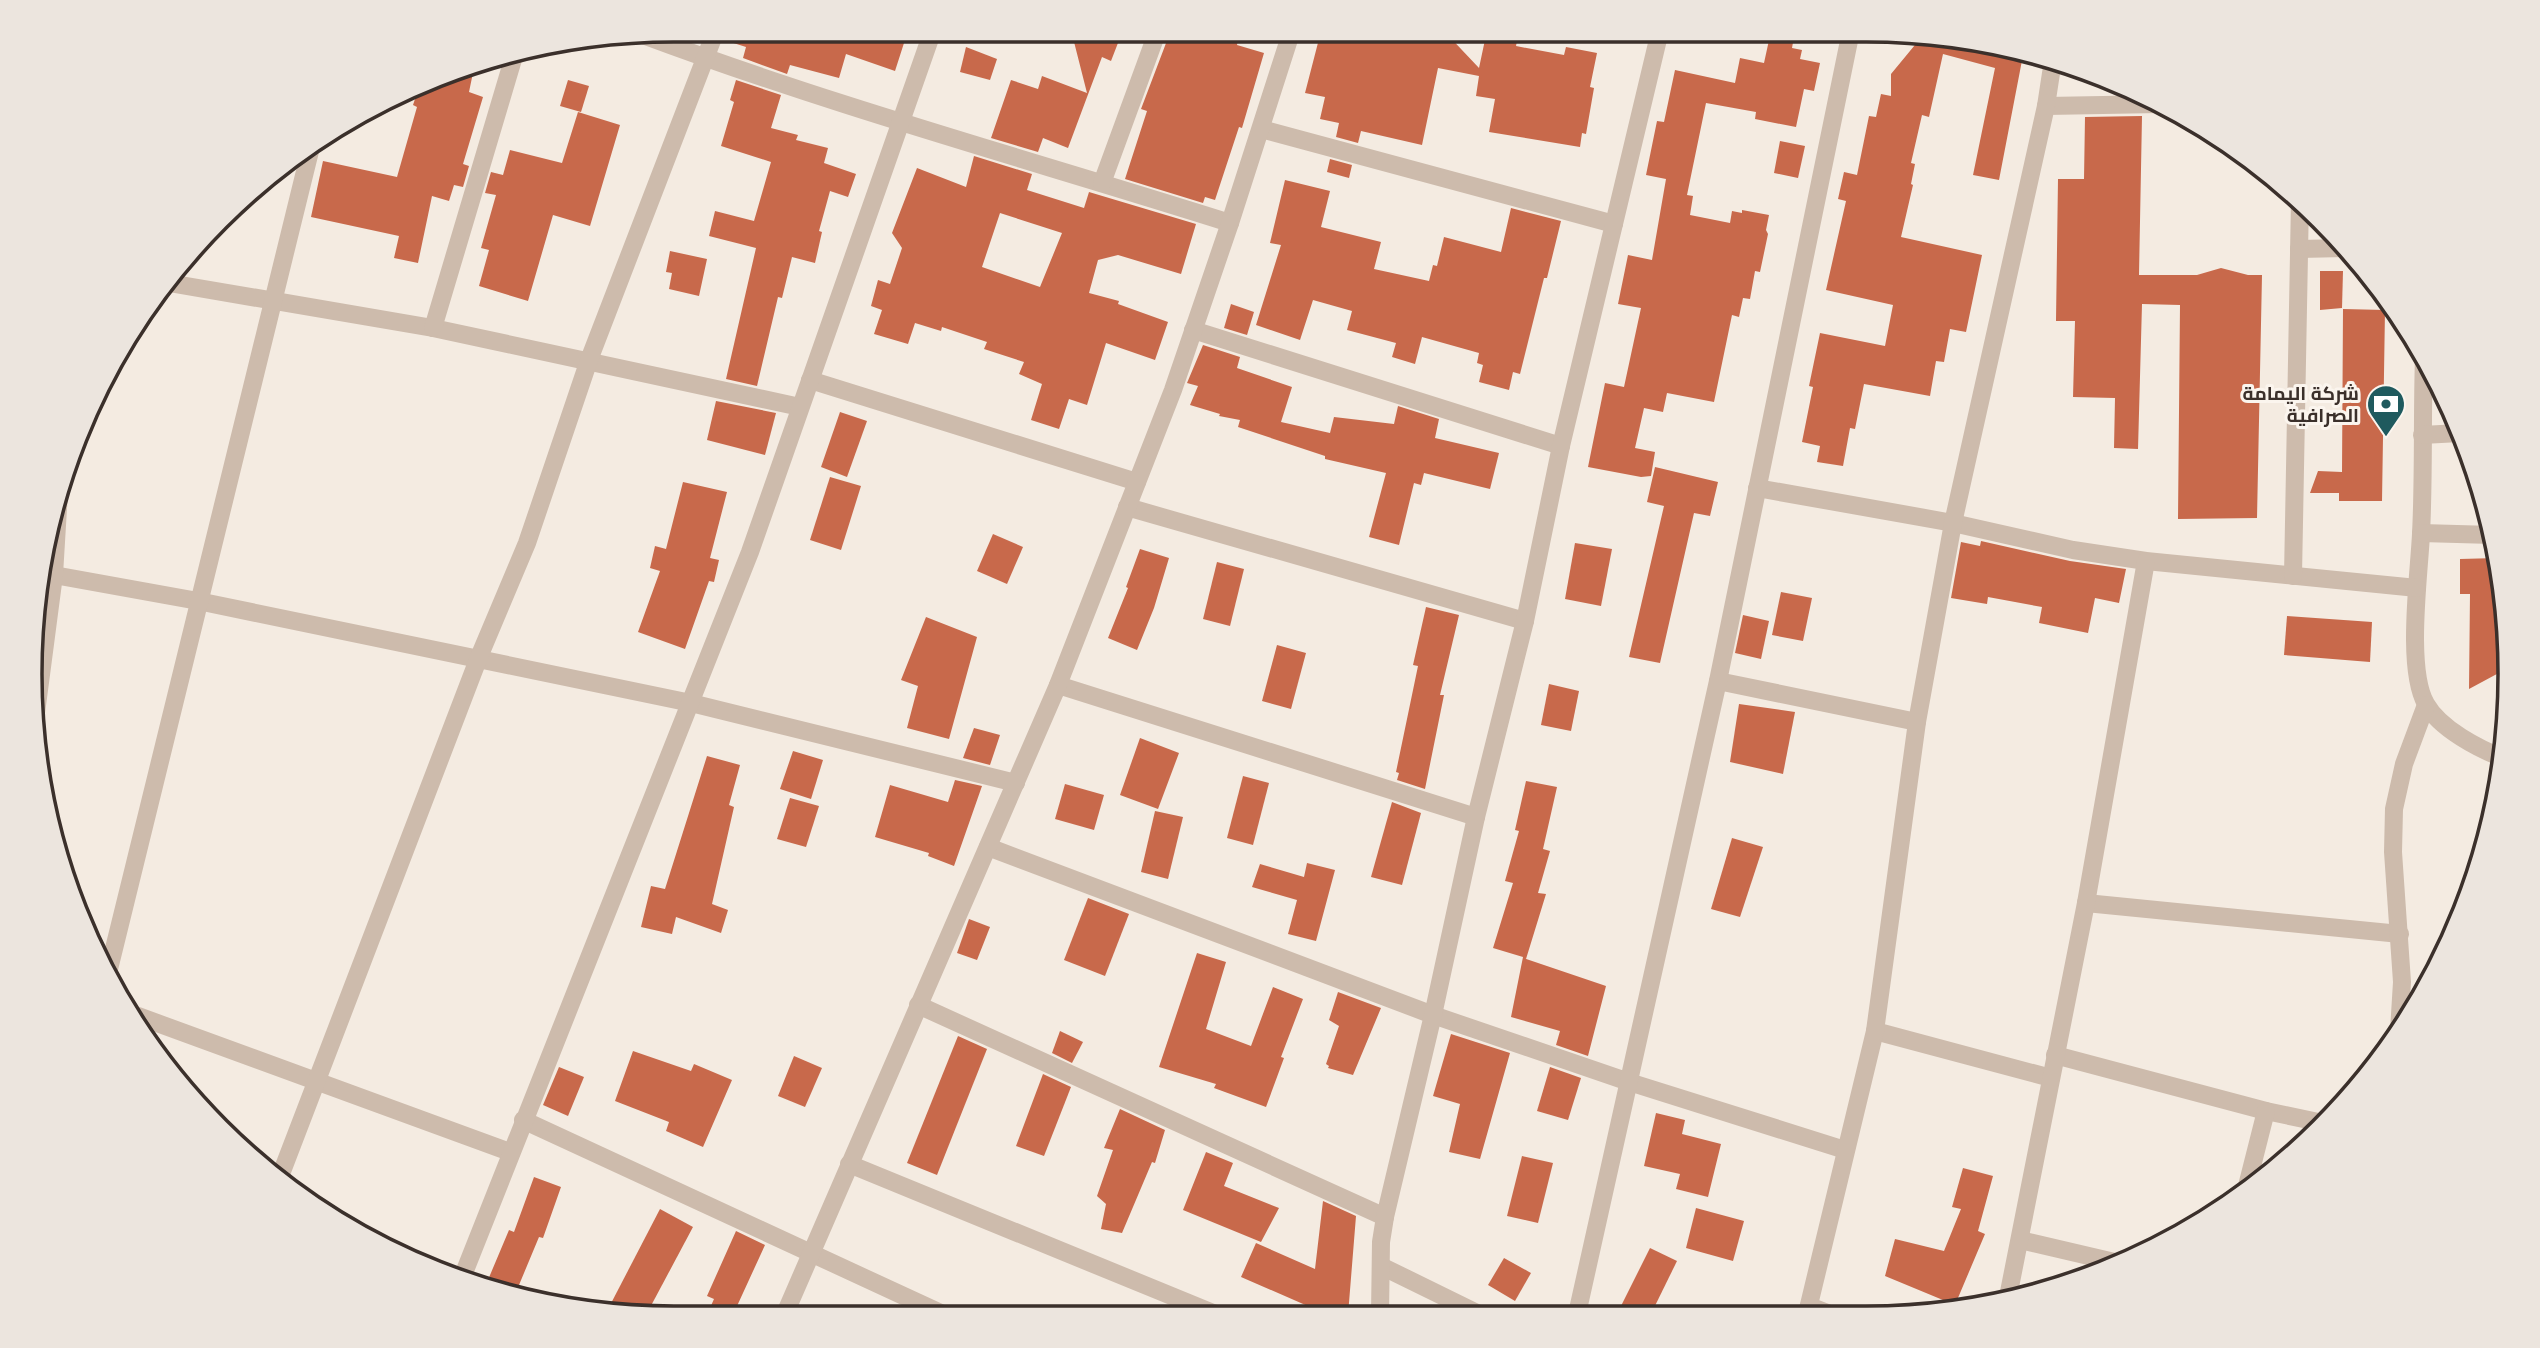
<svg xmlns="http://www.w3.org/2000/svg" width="2540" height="1348" viewBox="0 0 2540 1348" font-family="'Fira Sans',Cairo,sans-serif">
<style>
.building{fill:#c8694b;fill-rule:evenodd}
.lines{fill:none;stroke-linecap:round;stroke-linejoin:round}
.minor{stroke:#cdbbac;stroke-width:18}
.labels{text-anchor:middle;stroke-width:6;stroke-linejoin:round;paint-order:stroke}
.poi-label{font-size:19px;font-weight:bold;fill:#3b302b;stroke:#fbf5ee;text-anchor:end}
.rim{fill:none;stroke:#3b302b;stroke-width:3.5}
</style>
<rect width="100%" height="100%" fill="#f4ebe1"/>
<g class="building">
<polygon points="727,30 876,30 875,34 904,43 895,71 846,54 839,78 790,65 787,74 743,58 746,47 724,40"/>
<polygon points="1071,30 1123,30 1111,61 1102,57 1068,148 1043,138 1038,152 991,138 1011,80 1038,89 1042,76 1087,93"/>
<polygon points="1171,30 1240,30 1237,45 1264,53 1242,128 1239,127 1215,200 1205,197 1203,203 1125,179 1147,111 1141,109"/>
<polygon points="1331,30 1375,39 1377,31 1444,31 1479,68 1486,35 1517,41 1516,46 1564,55 1566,47 1597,53 1590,87 1594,88 1586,134 1582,133 1580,147 1489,132 1495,99 1476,96 1479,76 1438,68 1422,145 1361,131 1358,143 1336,137 1339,123 1320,119 1325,97 1305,93 1320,35 1330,37"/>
<polygon points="1771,31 1795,31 1792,48 1802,50 1800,59 1820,63 1814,91 1804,89 1796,127 1755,119 1756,112 1706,103 1687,195 1693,196 1690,215 1730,223 1732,211 1742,213 1742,210 1769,215 1766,230 1768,234 1760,272 1755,271 1750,299 1743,298 1739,317 1732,315 1714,402 1667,393 1663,412 1644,408 1635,448 1655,452 1651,476 1641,477 1588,467 1605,383 1624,387 1641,308 1618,304 1628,255 1652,260 1666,179 1646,175 1657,121 1664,122 1675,70 1735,83 1740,58 1764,63"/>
<polygon points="1924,34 2024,50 1999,180 1973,175 1995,68 1943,54 1929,117 1922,115 1911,163 1915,164 1911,184 1913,185 1901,237 1982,255 1966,332 1950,329 1944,362 1936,361 1930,396 1864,384 1855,429 1850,428 1843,466 1817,462 1820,446 1802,442 1813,387 1809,386 1820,333 1885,346 1893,305 1826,290 1846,201 1838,199 1844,172 1857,175 1869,116 1876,117 1881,94 1891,96 1891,74"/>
<polygon points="966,47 997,59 990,80 960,72"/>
<polygon points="475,63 469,92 483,97 463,164 469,166 463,187 454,185 449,201 432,196 418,263 394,258 399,236 311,217 323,161 397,177 417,107 413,105 418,90 467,64"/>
<polygon points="568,80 589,86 581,112 560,106"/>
<polygon points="736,80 781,95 771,128 798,135 796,140 828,148 824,163 856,174 848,197 830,191 819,231 822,232 815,263 792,257 782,298 778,297 757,386 726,379 756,248 709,236 715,211 754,221 771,162 721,146 734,102 730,100"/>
<polygon points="578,112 620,125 590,226 553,215 528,301 479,286 489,250 481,248 496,195 485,193 491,172 503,175 510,150 562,163"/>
<polygon points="2142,116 2139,275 2197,275 2221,268 2248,275 2262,275 2257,518 2178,519 2180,305 2142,304 2138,449 2114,448 2115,398 2073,397 2075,321 2056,321 2058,179 2084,179 2085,117"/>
<polygon points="1780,141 1805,146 1798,178 1774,173"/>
<path d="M974,156L1032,174L1027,190L1084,208L1089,192L1196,224L1181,274L1118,255L1098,260L1089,293L1119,301L1118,304L1168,322L1155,360L1106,343L1087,405L1069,399L1059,429L1031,420L1042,384L1019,374L1024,362L984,349L987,342L942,327L941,331L915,323L908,344L874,334L882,310L871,306L878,280L890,284L902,248L892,233L917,168L966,187ZM1000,213L1062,233L1040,287L982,267Z"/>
<polygon points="1330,159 1352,165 1349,178 1327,172"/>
<polygon points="1285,180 1330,191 1321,227 1381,242 1374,269 1429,281 1433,265 1437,266 1444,237 1501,252 1511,208 1561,221 1547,278 1544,278 1520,374 1513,372 1509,390 1479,382 1483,365 1477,363 1479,353 1422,337 1415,364 1392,357 1396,343 1347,330 1352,311 1313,300 1300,340 1256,325 1281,245 1270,243"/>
<polygon points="670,251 707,259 699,296 669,289 672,273 666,272"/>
<polygon points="2320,271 2343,271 2342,308 2320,310"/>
<polygon points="1231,304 1254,312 1247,335 1224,328"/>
<polygon points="2343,309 2385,310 2382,501 2339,501 2339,493 2310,493 2318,471 2342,472"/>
<polygon points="1203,345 1240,357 1237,368 1292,387 1281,422 1330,433 1334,417 1394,424 1398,406 1439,419 1435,438 1499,453 1490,489 1424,473 1421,485 1414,483 1399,545 1369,537 1386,473 1325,459 1325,456 1238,427 1240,420 1219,416 1220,414 1190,405 1198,386 1187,383"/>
<polygon points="716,401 776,413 765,455 707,440"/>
<polygon points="840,412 867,421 847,477 821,467"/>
<polygon points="1655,467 1718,482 1710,516 1694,513 1660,663 1629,657 1664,506 1647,502"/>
<polygon points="830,477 861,486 841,550 810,540"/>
<polygon points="683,482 727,492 710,558 719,560 714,582 709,581 685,649 638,632 660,571 650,568 655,546 666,549"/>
<polygon points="993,534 1023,547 1007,584 977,571"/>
<polygon points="1981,541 2070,561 2126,569 2119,603 2095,598 2088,633 2039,623 2042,607 1988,597 1987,604 1951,598 1961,542 1980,546"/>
<polygon points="1575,543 1612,549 1601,606 1565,599"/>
<polygon points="1140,549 1169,558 1154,608 1137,650 1108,638 1128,588 1126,587"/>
<polygon points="2497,558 2509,631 2508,668 2469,689 2470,594 2460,594 2460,559"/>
<polygon points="1217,562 1244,569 1230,626 1203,619"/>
<polygon points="1781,592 1812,598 1803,641 1772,635"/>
<polygon points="1426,607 1459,615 1440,695 1444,695 1425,789 1397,780 1399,773 1396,772 1418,666 1413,665"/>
<polygon points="1743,615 1769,621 1761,659 1735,653"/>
<polygon points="2287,616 2372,622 2370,662 2284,655"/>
<polygon points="926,617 977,637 949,739 907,728 918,686 901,680"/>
<polygon points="1277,645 1306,653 1291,709 1262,701"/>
<polygon points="1549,684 1579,691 1571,731 1541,725"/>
<polygon points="1739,704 1795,712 1783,774 1730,762"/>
<polygon points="974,728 1000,735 990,765 963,758"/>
<polygon points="1140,738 1179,753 1158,809 1120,795"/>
<polygon points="793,751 823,760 811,799 780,789"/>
<polygon points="707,756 740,765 729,805 734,807 712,904 728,910 721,933 676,917 672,934 641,927 651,886 665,889"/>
<polygon points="1243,776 1269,783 1253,845 1227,838"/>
<polygon points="955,780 982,786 954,866 928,856 929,853 875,837 890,785 948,802"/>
<polygon points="1526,781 1557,787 1543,849 1550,851 1538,893 1546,894 1526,959 1523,958 1606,986 1588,1056 1556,1045 1560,1031 1511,1017 1523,957 1493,948 1513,883 1505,881 1519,831 1515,830"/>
<polygon points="1065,784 1104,795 1094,830 1055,819"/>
<polygon points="790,798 819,806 806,847 777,839"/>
<polygon points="1392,802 1421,813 1402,885 1371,877"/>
<polygon points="1155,811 1183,817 1168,879 1141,872"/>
<polygon points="1732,838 1763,847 1740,917 1711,909"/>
<polygon points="1307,863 1335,870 1316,941 1288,934 1297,900 1252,887 1260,864 1304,877"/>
<polygon points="1088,898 1129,914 1105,976 1064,960"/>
<polygon points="969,919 990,927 977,960 957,953"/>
<polygon points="1197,953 1226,962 1206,1029 1251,1046 1273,987 1303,999 1281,1057 1284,1058 1266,1107 1214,1088 1216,1084 1159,1067"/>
<polygon points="1338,992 1381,1008 1353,1075 1328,1068 1329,1066 1326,1064 1339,1026 1329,1020"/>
<polygon points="1060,1031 1083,1042 1072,1063 1052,1053"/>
<polygon points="1451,1034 1510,1053 1480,1159 1449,1152 1460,1104 1433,1096"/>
<polygon points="958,1036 987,1049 937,1175 907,1163"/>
<polygon points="633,1051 691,1071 694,1064 732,1080 703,1147 666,1131 669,1122 615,1101"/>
<polygon points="794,1056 822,1068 805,1107 778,1096"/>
<polygon points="559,1067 584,1077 568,1116 543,1105"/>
<polygon points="1550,1067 1581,1078 1568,1120 1537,1111"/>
<polygon points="1043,1074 1071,1087 1044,1156 1016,1146"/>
<polygon points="1120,1109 1165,1130 1155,1163 1152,1162 1122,1233 1101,1229 1106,1204 1097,1196 1113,1150 1104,1148"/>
<polygon points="1656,1113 1685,1120 1682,1134 1721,1144 1708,1197 1676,1189 1680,1174 1644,1166"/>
<polygon points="1206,1152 1233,1163 1224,1186 1279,1208 1261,1242 1183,1210"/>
<polygon points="1522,1156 1553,1163 1538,1223 1507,1216"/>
<polygon points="1963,1168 1993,1176 1978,1231 1985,1234 1955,1305 1885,1276 1895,1239 1944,1251 1961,1209 1952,1207"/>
<polygon points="534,1177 561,1187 543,1238 539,1237 514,1297 507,1296 485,1287 509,1230 514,1232"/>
<polygon points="1323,1201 1356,1216 1348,1315 1309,1315 1310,1307 1241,1277 1256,1243 1315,1269"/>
<polygon points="1696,1208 1744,1221 1733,1261 1686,1248"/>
<polygon points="660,1209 693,1227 645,1317 606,1313"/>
<polygon points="736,1231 765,1245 732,1317 706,1317 714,1299 707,1296"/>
<polygon points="1650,1248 1677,1261 1651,1314 1617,1314"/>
<polygon points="1504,1258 1531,1273 1515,1301 1488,1285"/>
</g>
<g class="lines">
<g class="minor">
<path d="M643,35C836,107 1034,161 1230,223"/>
<polyline points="2046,106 2160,104"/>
<polyline points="1261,129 1614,224"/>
<polyline points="1102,183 1158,30"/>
<polyline points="2299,249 2345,248"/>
<polyline points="169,283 433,328 800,407"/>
<polyline points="433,328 514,56"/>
<polyline points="1193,330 1561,446"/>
<path d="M2424,357C2422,416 2424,475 2421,534C2419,576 2406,669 2426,704C2440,729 2479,749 2505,759"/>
<polyline points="810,380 1137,482"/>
<polyline points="2422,435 2460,433"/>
<polyline points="1757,488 1953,523 2073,550 2146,561 2417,588"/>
<polyline points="1127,507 1525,621"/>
<polyline points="2421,533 2493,535"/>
<polyline points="54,575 198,601 691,703 1016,783"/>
<polyline points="2293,576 2300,200"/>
<polyline points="1718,681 1917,722"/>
<polyline points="1058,685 1476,817"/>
<polyline points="34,728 54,575 59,492"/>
<polyline points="988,847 1433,1015 1629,1082 1845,1150"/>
<polyline points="2086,903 2400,934"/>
<polyline points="109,969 311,147"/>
<polyline points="918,1005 1385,1217"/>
<polyline points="138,1016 510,1152"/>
<polyline points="1875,1031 2051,1078"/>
<polyline points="2399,1031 2402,982 2393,852 2394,809 2404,764 2426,705"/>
<polyline points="2055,1055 2266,1111 2323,1123"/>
<polyline points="523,1120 947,1316"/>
<polyline points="849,1164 1218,1315"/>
<polyline points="281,1174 479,657 527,543 589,360 716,30"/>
<polyline points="2246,1190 2266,1111"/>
<polyline points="2020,1240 2123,1264"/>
<polyline points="1381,1266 1479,1314"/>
<polyline points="462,1278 750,552 933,30"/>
<polyline points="2008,1297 2086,903 2146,561"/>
<polyline points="1809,1306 1827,1313"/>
<polyline points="1807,1313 1875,1031 1917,722 1953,523 2046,106 2053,60"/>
<polyline points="1577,1314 1718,681 1851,31"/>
<polyline points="1380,1315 1381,1242 1385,1217 1433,1015 1476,817 1525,621 1561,446 1660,31"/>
<polyline points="784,1316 1058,685 1173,390 1230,223 1292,30"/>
</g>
</g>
<defs>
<symbol id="bank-pin" viewBox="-11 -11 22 30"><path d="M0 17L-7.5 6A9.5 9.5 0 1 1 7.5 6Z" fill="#1f5a5e" stroke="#fbf5ee"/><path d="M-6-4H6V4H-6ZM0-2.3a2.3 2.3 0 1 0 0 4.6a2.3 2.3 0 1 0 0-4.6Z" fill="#fff"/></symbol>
</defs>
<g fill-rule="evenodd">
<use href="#bank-pin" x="2364" y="382" width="44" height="60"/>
</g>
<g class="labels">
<g class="poi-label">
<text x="2359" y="400">شركة اليمامة<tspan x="2359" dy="22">الصرافية</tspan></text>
</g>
</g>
<path d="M0 0H2540V1348H0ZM674 42H1866A632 632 0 0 1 2498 674V674A632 632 0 0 1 1866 1306H674A632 632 0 0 1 42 674V674A632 632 0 0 1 674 42Z" fill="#ece5de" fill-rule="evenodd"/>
<path class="rim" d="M674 42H1866A632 632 0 0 1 2498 674V674A632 632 0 0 1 1866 1306H674A632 632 0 0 1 42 674V674A632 632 0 0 1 674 42Z"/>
</svg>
